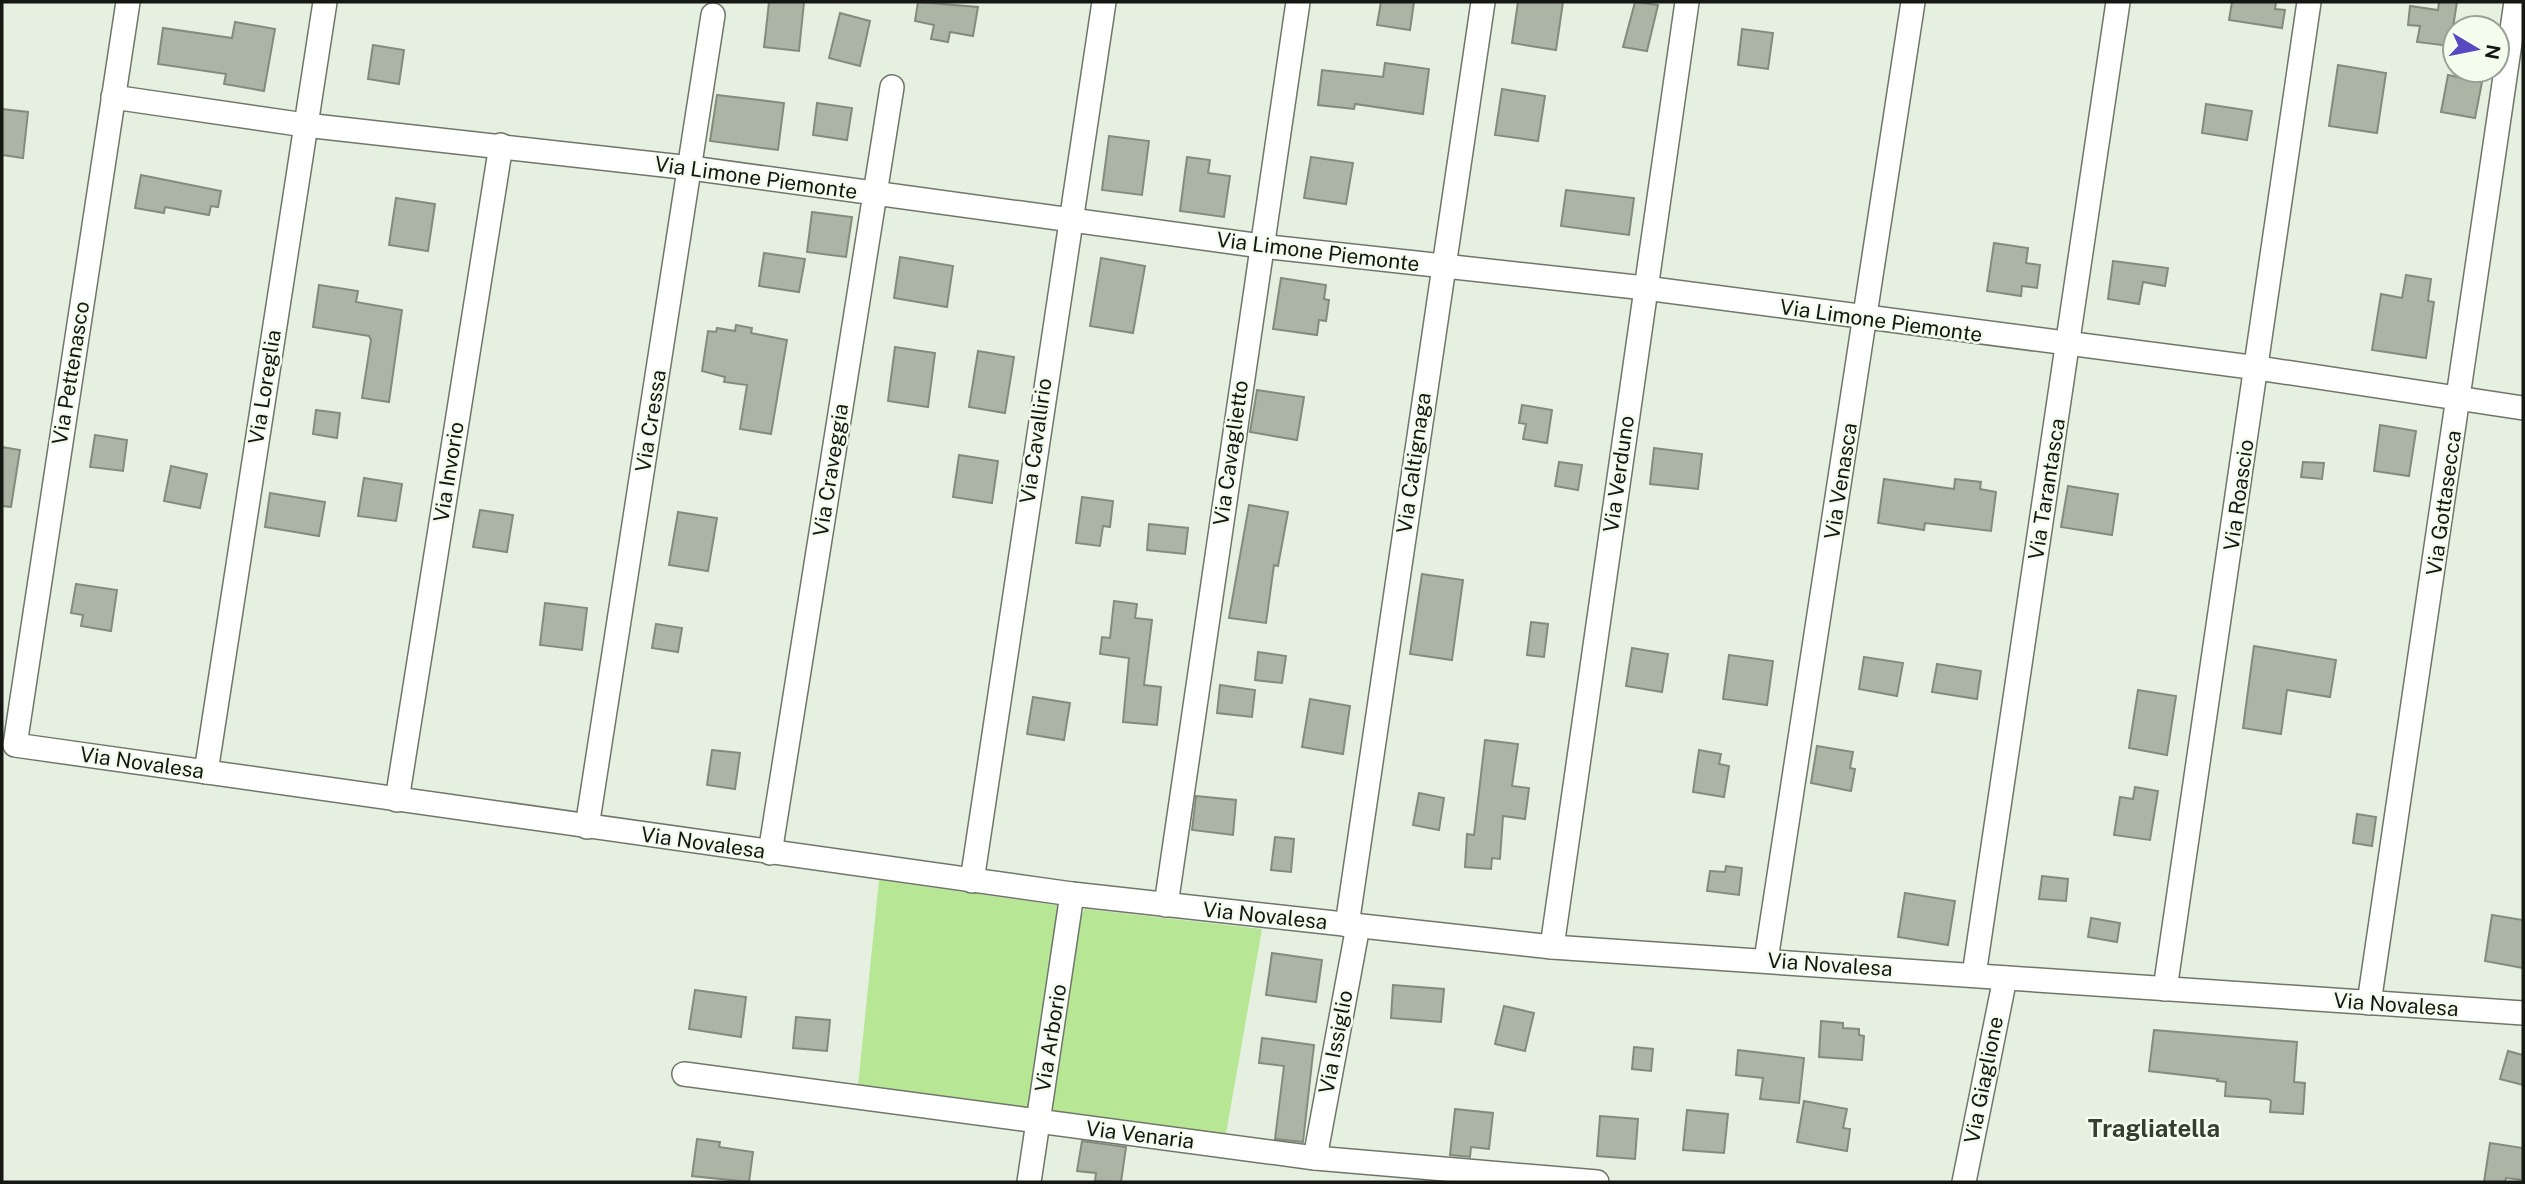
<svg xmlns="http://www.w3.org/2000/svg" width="2525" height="1184" viewBox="0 0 2525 1184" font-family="'Public Sans',sans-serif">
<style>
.green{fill:#b7e695}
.building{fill:#abb4a5;stroke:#838b7d;stroke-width:2}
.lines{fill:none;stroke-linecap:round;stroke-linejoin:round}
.street-casing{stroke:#6e7668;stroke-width:26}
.street{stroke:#fff;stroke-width:23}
.labels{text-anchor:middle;stroke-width:5;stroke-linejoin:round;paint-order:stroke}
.street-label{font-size:21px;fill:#141712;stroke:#f4fded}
.quarter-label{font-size:24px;font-weight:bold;fill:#363e31;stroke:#f4fded}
</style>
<rect width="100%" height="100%" fill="#e6f0e0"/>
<g class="green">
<polygon points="879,880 1063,906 1028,1111 858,1086"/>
<polygon points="1085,909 1262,929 1225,1139 1049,1111 1080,917"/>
</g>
<g class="building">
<polygon points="769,2 804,2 799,51 764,47"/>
<polygon points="918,2 978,7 973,36 950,32 948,42 931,39 934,25 915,21"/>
<polygon points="1381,2 1414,2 1410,30 1377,25"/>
<polygon points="1518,2 1563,2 1556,50 1512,43"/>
<polygon points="1635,2 1658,5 1647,51 1623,47"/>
<polygon points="2232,2 2276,2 2275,9 2285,10 2282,28 2229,20"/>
<polygon points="2439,2 2457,2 2450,46 2417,42 2420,26 2408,25 2410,6 2438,10"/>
<polygon points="840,13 870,21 860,66 829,58"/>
<polygon points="235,22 275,29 264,91 224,84 226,74 158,64 163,28 232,38"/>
<polygon points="1742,29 1773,33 1768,69 1738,65"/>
<polygon points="373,45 404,50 399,84 368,79"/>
<polygon points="1385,63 1429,69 1423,114 1355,104 1354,109 1318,105 1322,70 1383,77"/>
<polygon points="2338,65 2386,73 2377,133 2329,126"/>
<polygon points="2448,75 2482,82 2475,118 2441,112"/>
<polygon points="1502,89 1545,96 1538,141 1495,135"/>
<polygon points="717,95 784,103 778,150 710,141"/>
<polygon points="817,103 852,108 847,140 813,135"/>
<polygon points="2206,104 2252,111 2247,140 2202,133"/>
<polygon points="2,109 28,112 23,158 2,155"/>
<polygon points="1109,136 1149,141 1142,195 1102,190"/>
<polygon points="1187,157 1210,160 1208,173 1230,176 1224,217 1180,211"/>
<polygon points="1311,157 1353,163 1346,204 1304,198"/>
<polygon points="141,175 221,191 218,207 211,206 209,215 165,207 164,213 135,208"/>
<polygon points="1566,190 1634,198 1629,235 1561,226"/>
<polygon points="396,198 435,204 428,251 389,245"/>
<polygon points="812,212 852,217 846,257 807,252"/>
<polygon points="1994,243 2028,248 2026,263 2040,265 2037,288 2022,286 2021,296 1987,291"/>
<polygon points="764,253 805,259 799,292 759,286"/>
<polygon points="900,257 953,266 947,307 894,298"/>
<polygon points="1101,258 1145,266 1133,333 1090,326"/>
<polygon points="2113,261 2168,268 2165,286 2143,282 2139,304 2108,299"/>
<polygon points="2406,275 2431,279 2428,301 2434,302 2426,358 2372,350 2381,294 2402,298"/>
<polygon points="1281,278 1326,285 1324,299 1329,300 1326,321 1319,320 1317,335 1273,329"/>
<polygon points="319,285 358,291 356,302 402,310 389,402 362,398 371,340 369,336 313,327"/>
<polygon points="736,325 752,328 751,333 787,340 771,434 740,429 747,385 724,382 725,377 702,371 708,331 716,332 717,328 735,331"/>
<polygon points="895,347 935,353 928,407 888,401"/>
<polygon points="978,351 1014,357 1005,413 969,407"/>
<polygon points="1257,390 1304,397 1297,440 1250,432"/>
<polygon points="1522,405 1552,410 1547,443 1523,439 1526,424 1519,423"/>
<polygon points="316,410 340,413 337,438 313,434"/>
<polygon points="2380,425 2416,431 2409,476 2374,471"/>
<polygon points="95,435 127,440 123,471 90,467"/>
<polygon points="2,447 20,450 11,507 2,506"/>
<polygon points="1654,448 1702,454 1698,489 1650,484"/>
<polygon points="959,455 998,461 992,503 953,497"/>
<polygon points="1559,462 1582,465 1578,490 1555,486"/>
<polygon points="2303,462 2324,463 2322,479 2301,477"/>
<polygon points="171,466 207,474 200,508 164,501"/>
<polygon points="364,478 402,484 396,521 358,516"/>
<polygon points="1884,479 1954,489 1955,479 1981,482 1980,489 1996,492 1991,531 1925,523 1924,530 1878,523"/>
<polygon points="2068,486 2118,494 2112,535 2061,527"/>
<polygon points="270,493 325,502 319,536 265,527"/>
<polygon points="1082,497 1113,501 1110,527 1103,526 1100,546 1076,543"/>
<polygon points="1249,505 1288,512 1278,566 1274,565 1266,623 1229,618"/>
<polygon points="480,510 513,515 507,552 473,547"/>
<polygon points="678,512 717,518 708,571 669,565"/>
<polygon points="1149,524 1188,528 1185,554 1147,550"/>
<polygon points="1422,574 1463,580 1452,660 1410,654"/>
<polygon points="76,584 117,590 111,631 81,626 83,615 71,613"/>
<polygon points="1114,601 1137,604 1135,618 1152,620 1144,685 1161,687 1157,725 1123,722 1129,658 1100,654 1102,637 1110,638"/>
<polygon points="545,603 587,608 582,650 540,645"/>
<polygon points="1531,622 1548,624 1544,657 1527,655"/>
<polygon points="656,624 682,628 678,652 652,648"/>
<polygon points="2254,646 2336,660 2330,697 2287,690 2281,734 2243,728"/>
<polygon points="1632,648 1668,654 1662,692 1626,686"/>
<polygon points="1258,652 1286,656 1282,683 1255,680"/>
<polygon points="1729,655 1773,661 1767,705 1723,699"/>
<polygon points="1864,657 1903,663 1897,696 1859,689"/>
<polygon points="1937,664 1981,671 1977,699 1932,692"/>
<polygon points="1220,685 1255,690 1252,717 1217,713"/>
<polygon points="2138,690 2176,696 2167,755 2129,748"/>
<polygon points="1033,697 1070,703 1064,740 1027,734"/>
<polygon points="1310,699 1350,706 1343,754 1302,747"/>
<polygon points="1485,740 1518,744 1512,786 1529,788 1525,819 1503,816 1500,859 1492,858 1491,869 1465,867 1467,834 1474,835"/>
<polygon points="1817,746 1853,752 1850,768 1855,769 1851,791 1811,783"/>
<polygon points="712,750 740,753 735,789 707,785"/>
<polygon points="1699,750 1721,754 1719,764 1729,766 1724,797 1693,792"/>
<polygon points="2135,787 2158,791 2150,840 2114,835 2120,797 2133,799"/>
<polygon points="1419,793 1444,798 1439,830 1413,825"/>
<polygon points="1196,796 1236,800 1233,835 1192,830"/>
<polygon points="2357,814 2376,817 2372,846 2353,843"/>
<polygon points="1275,837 1294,839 1291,872 1271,870"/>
<polygon points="1726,866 1742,868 1739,895 1707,891 1710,871 1725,872"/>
<polygon points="2042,876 2068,879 2066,901 2039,899"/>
<polygon points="1905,893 1955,901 1948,945 1898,937"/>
<polygon points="2492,915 2523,920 2523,968 2485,961"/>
<polygon points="2091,918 2120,923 2117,942 2088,937"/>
<polygon points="1272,953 1322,960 1316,1002 1266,995"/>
<polygon points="1393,985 1444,989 1441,1022 1391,1018"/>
<polygon points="695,990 746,997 741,1037 689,1029"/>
<polygon points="1504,1006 1534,1013 1525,1051 1495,1044"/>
<polygon points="796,1017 830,1020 827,1051 793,1048"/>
<polygon points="1821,1021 1843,1023 1843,1028 1859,1029 1859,1035 1864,1036 1862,1060 1819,1057"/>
<polygon points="2154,1030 2297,1042 2294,1082 2305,1083 2303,1114 2270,1112 2271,1101 2268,1099 2225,1096 2226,1082 2217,1081 2218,1079 2149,1071"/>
<polygon points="1262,1038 1314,1045 1303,1142 1275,1139 1284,1066 1259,1063"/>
<polygon points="1634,1047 1653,1049 1651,1071 1632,1069"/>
<polygon points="1738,1050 1804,1058 1799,1103 1760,1099 1763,1078 1736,1075"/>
<polygon points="2508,1051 2523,1055 2523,1085 2500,1079"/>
<polygon points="1804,1101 1847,1109 1843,1128 1850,1129 1847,1151 1797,1142"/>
<polygon points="1455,1109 1493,1113 1489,1149 1471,1147 1470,1157 1450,1155"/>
<polygon points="1687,1110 1728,1114 1724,1153 1683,1150"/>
<polygon points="1600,1116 1638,1119 1635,1159 1597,1156"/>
<polygon points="697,1139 720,1142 719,1147 753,1152 749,1182 692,1176"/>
<polygon points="1082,1141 1126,1147 1121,1182 1095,1181 1096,1173 1077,1171"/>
<polygon points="2490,1143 2523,1148 2523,1180 2506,1178 2505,1182 2484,1182"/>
</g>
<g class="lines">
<defs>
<g id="street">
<polyline points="128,2 15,745 1072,894 1552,947 2523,1013"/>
<polyline points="113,97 305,125 691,168 1261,246 1645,288 2258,368 2523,408"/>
<polyline points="206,772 325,2"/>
<polyline points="397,800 501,145"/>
<polyline points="587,827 713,15"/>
<polyline points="770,853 892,87"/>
<polyline points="972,881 1104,2"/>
<polyline points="1166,905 1298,2"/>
<polyline points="1347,925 1483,2"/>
<polyline points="1552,947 1687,2"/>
<polyline points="1766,960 1913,2"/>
<polyline points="1974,975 2118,2"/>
<polyline points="2165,989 2309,2"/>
<polyline points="2369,1003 2516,2"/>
<polyline points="684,1074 1315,1158 1597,1182"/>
<polyline points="1315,1158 1358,926"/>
<polyline points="1029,1182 1072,894"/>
<polyline points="1964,1182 2005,978"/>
</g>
</defs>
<use href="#street" class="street-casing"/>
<use href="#street" class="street"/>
</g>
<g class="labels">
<g class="street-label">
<text transform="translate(756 178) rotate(8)" y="7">Via Limone Piemonte</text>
<text transform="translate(1318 252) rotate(7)" y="7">Via Limone Piemonte</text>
<text transform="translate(1881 321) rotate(8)" y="7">Via Limone Piemonte</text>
<text transform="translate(71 373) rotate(-81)" y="7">Via Pettenasco</text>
<text transform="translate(265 387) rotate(-81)" y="7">Via Loreglia</text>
<text transform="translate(651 421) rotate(-81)" y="7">Via Cressa</text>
<text transform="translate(1036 441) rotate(-82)" y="7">Via Cavallirio</text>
<text transform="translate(1231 453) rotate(-82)" y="7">Via Cavaglietto</text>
<text transform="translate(1414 463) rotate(-82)" y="7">Via Caltignaga</text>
<text transform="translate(831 470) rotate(-81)" y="7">Via Craveggia</text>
<text transform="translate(449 472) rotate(-81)" y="7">Via Invorio</text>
<text transform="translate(1619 474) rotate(-82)" y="7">Via Verduno</text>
<text transform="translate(1841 481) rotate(-81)" y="7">Via Venasca</text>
<text transform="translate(2047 489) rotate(-81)" y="7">Via Tarantasca</text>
<text transform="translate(2239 495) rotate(-82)" y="7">Via Roascio</text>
<text transform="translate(2444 503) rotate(-82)" y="7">Via Gottasecca</text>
<text transform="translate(142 763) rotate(8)" y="7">Via Novalesa</text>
<text transform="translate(703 843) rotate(8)" y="7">Via Novalesa</text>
<text transform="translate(1265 916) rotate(6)" y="7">Via Novalesa</text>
<text transform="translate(1830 965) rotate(4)" y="7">Via Novalesa</text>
<text transform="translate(2396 1005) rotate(4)" y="7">Via Novalesa</text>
<text transform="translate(1051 1038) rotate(-81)" y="7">Via Arborio</text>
<text transform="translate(1336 1042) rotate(-79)" y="7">Via Issiglio</text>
<text transform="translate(1984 1080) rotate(-79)" y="7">Via Giaglione</text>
<text transform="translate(1140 1135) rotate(7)" y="7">Via Venaria</text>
</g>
<g class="quarter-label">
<text x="2154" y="1137">Tragliatella</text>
</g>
</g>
<rect width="2525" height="1184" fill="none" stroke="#141712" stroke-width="7"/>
<g transform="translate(2476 49) rotate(100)"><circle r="33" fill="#f4fded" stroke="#9aa195" stroke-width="2"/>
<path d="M0-5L12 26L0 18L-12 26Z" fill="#5948c0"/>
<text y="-10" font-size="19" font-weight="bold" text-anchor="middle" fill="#141712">N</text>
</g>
</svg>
